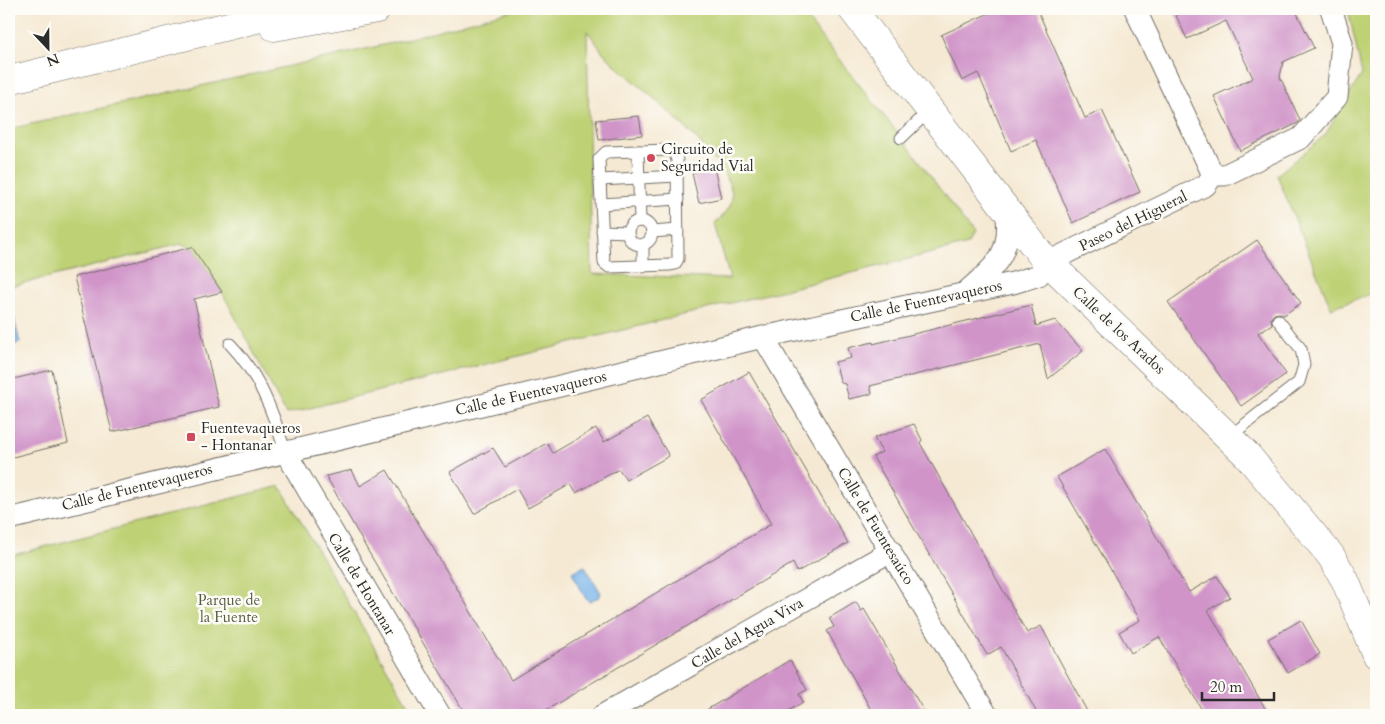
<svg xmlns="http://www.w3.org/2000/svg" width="1385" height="724" viewBox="0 0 1385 724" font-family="Cardo,serif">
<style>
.green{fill:#bed174;stroke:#747e50;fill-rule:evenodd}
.water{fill:#76b2e8;stroke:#506e8a}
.building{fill:#d094c9}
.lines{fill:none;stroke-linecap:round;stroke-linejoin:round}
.lane-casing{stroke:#726e66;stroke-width:13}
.street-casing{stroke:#726e66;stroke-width:23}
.secondary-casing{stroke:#726e66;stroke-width:29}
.highway-casing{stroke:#726e66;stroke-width:29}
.lane{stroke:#fff;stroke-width:11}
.street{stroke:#fff;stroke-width:21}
.secondary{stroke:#fff;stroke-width:28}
.highway{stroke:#fff;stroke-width:28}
.poi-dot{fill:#d1495b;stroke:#fdfcf7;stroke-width:2}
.labels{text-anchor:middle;stroke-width:5;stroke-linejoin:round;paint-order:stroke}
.poi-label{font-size:15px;fill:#2b2b2b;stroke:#fdfcf7;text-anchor:start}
.street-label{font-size:15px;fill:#2b2b2b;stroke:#fdfcf7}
.park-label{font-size:15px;fill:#575d41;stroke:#fdfcf7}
</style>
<rect width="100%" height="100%" fill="#fdfcf7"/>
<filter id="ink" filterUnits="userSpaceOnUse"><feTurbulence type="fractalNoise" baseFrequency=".02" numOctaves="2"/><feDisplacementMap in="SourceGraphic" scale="10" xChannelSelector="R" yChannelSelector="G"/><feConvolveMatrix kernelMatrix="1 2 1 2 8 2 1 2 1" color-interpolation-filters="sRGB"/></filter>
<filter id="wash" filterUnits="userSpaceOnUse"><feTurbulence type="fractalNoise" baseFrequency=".0096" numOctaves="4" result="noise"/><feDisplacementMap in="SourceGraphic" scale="20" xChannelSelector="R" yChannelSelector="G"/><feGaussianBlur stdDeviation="1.12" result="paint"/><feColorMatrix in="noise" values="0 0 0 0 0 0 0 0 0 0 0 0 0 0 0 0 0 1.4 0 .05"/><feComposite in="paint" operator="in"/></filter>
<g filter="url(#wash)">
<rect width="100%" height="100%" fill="#f5e9d3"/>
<g class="green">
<path d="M516,9H799L912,151L973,234L968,244L286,414L222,292L192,247L181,244L9,287V129L392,43ZM587,31C594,39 600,50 608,58C636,85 730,157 732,195C733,207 723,216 715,224L730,279L592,274Z"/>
<polygon points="1348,9 1376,9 1376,292 1331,308 1277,175 1325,135 1362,74"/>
<polygon points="280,486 414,715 9,715 9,556"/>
</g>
<g class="water">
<polygon points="9,297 20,343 9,346"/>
<polygon points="585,566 601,593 599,597 590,601 586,599 572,572"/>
</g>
<g id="blocks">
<g class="building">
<polygon points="998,9 1037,9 1085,118 1102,110 1140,192 1073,223 1036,140 1011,151 978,73 962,81 941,35"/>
<polygon points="1173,9 1295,9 1314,48 1283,62 1280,77 1300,120 1298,123 1240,151 1214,96 1253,78 1226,21 1187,39"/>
<polygon points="639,116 642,135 599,140 596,120"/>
<polygon points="714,168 721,198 699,203 692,173"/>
<polygon points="1257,240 1301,303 1284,315 1280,313 1274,314 1271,318 1272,324 1258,333 1286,374 1241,406 1168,302"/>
<polygon points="192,247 222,292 194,299 219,407 112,432 74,277"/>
<polygon points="1031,305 1036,326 1055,320 1083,351 1048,379 1040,344 870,386 872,394 849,399 845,384 841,383 835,362 851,358 848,348 873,342 873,344"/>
<polygon points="52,370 68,443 9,458 9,380"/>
<polygon points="749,372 848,543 797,572 793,563 538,715 466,715 368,551 326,476 352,470 360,486 387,470 511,680 771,524 701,400"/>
<polygon points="647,418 669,456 626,480 619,469 576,493 571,484 528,508 517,489 474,514 450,472 493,448 505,467 547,443 553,453 596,428 604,442"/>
<polygon points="914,424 922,440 920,443 1027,633 1041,626 1089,715 1038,715 1001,647 987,655 873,457 882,452 874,438"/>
<polygon points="1105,449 1189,592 1217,576 1230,597 1208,610 1269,715 1205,715 1159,637 1131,653 1119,632 1140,620 1057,477"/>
<polygon points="856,602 861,611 864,609 926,715 874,715 827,631 834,627 829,618"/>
<polygon points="1301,620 1320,654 1288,673 1268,639"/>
<polygon points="790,660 807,690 799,694 803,702 782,715 698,715"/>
</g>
</g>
</g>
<g filter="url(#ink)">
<use href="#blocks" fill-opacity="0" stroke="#726e66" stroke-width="1"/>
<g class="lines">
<defs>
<g id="lane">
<polyline points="901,138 930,110"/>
<polygon points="670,150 675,154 677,160 678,259 675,264 669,265 609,267 604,263 599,159 606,152"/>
<polyline points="638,151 640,221"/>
<polyline points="600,180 677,176"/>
<polyline points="602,204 678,199"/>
<circle cx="640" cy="233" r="12"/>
<polyline points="602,231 628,232"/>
<polyline points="652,232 678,230"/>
<polyline points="643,244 643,267"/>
<path d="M230,344C259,374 273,412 285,451"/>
<polyline points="1229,437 1299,382 1304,365 1301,349 1278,320"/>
</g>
<g id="street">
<polyline points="1135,9 1213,175 1225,175 1301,138 1337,97 1342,43 1331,9"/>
<path d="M967,291C997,265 1013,252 1006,210"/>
<polyline points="763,337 987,715"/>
<polyline points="285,451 440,715"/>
<polyline points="9,519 763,337 1013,283 1039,275 1048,262 1206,185 1213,175"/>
<polyline points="603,715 891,551"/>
</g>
<polyline id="secondary" points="852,9 1042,256 1247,455 1331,556 1345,580 1376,655"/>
<g id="highway">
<polyline points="274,27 377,9"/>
<polyline points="9,80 297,9"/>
</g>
</defs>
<use href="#lane" class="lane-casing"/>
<use href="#street" class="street-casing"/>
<use href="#secondary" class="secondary-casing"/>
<use href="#highway" class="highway-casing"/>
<use href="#lane" class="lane"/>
<use href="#street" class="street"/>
<use href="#secondary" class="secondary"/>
<use href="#highway" class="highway"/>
</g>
</g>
<g class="poi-dot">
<circle cx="651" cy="158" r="5"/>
<rect x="186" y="432" width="10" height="10" rx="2.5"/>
</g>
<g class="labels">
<g class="poi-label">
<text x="661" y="154">Circuito de<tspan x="661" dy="17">Seguridad Vial</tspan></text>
<text x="201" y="433">Fuentevaqueros<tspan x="201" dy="17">- Hontanar</tspan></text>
</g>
<g class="street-label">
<text transform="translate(1133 221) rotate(-26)" y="5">Paseo del Higueral</text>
<text transform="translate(926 301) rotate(-12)" y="5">Calle de Fuentevaqueros</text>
<text transform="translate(1119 330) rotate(43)" y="5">Calle de los Arados</text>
<text transform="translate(531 393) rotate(-13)" y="5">Calle de Fuentevaqueros</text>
<text transform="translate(137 487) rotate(-14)" y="5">Calle de Fuentevaqueros</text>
<text transform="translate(876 526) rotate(59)" y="5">Calle de Fuentesaúco</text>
<text transform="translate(362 584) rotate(59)" y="5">Calle de Hontanar</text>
<text transform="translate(747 633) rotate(-30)" y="5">Calle del Agua Viva</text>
</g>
<g class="park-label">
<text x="229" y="605">Parque de<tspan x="229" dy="17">la Fuente</tspan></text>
</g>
</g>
<rect width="1385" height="724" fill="none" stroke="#fdfcf7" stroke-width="30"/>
<g transform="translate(48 48) rotate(158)" stroke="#fdfcf7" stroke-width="4" paint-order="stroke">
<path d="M0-4L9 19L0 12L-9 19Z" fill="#2b2b2b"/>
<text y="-8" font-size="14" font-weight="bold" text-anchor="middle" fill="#2b2b2b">N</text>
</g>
<path d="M1202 692v8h72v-8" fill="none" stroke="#2b2b2b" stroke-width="2.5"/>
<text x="1210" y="692" font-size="15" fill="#2b2b2b" stroke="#fdfcf7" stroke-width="4" paint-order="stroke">20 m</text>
</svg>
